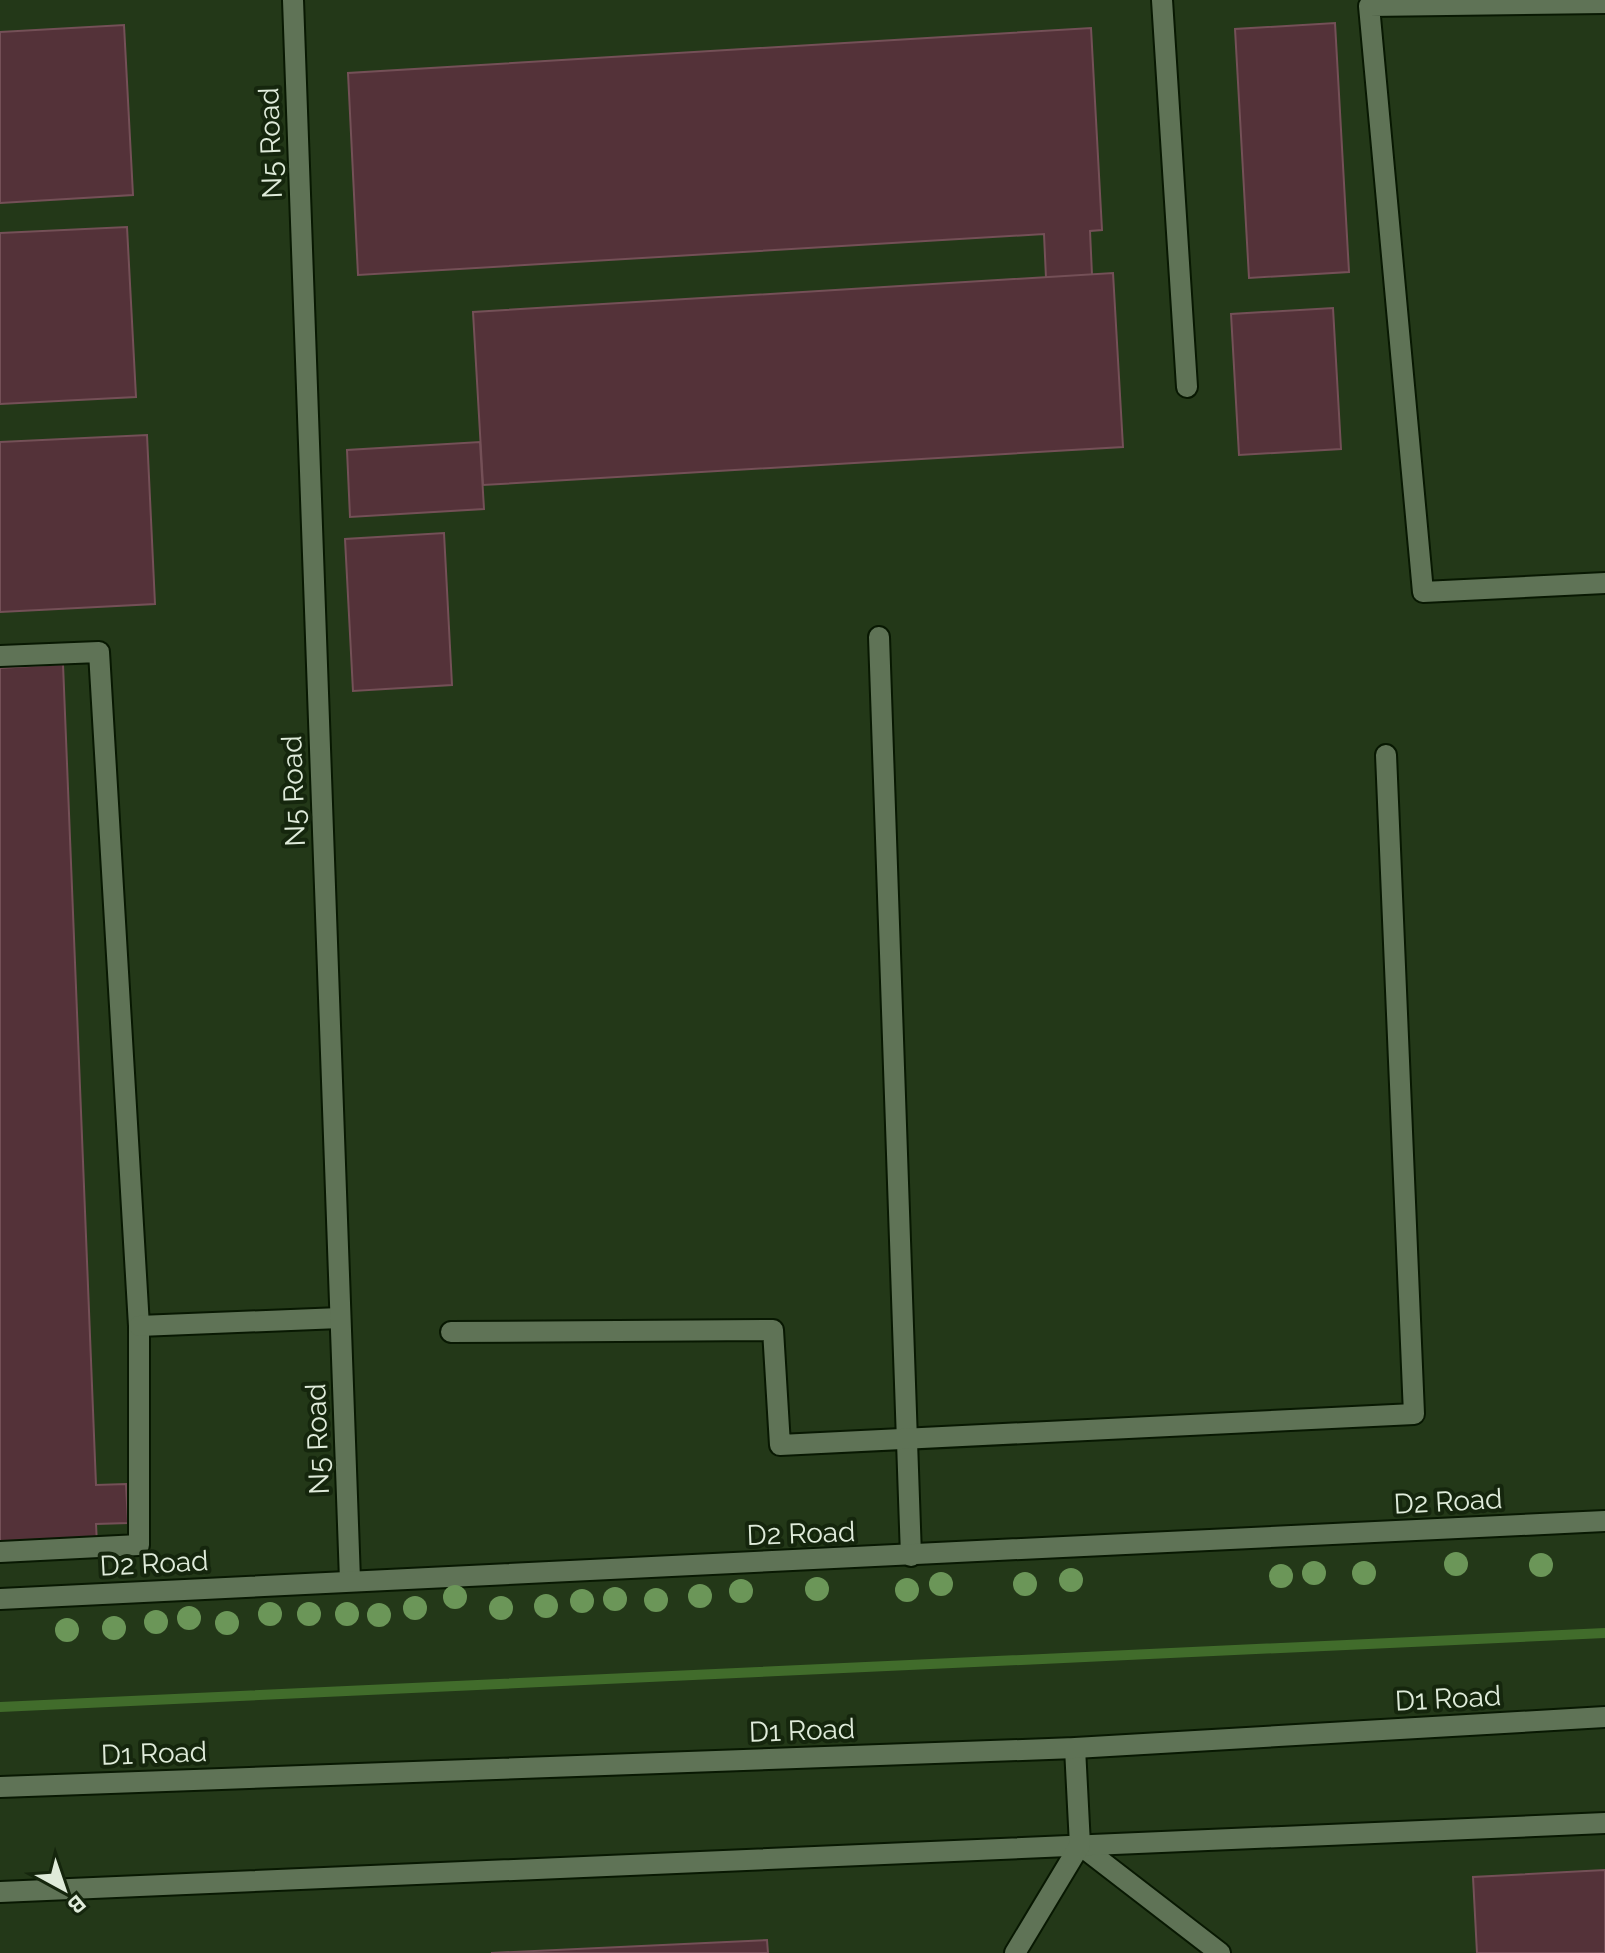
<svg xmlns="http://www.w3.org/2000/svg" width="1605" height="1953" viewBox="0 0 1605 1953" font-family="Raleway,sans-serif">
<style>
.built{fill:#233818}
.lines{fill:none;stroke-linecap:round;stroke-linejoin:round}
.stream{stroke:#416c2b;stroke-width:10}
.building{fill:#543239;stroke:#745057;stroke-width:2}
.service-casing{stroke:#081802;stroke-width:24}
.minor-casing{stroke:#081802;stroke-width:24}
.tertiary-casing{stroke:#081802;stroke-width:24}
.service{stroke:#5f7356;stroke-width:20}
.minor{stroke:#5f7356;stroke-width:20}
.tertiary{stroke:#5f7356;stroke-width:20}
.tree{fill:#6b9658}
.labels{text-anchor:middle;stroke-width:8;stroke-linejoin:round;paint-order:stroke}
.street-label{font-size:28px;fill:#dfebda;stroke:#15260d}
</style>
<rect width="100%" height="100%" fill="#1f3017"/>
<rect class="built" x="0" y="0" width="1605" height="1953"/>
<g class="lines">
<polyline class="stream" points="0,1707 1605,1633"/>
</g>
<g class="building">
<polygon points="1335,23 1349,272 1249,278 1235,29"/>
<polygon points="124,25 133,195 0,203 0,32"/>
<polygon points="1091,28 1102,230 1090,231 1092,275 1046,278 1044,234 358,275 348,73"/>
<polygon points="127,227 136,397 0,404 0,233"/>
<polygon points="1113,273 1123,447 483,485 473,312"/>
<polygon points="1333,308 1341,449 1239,455 1231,314"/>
<polygon points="147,435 155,604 0,612 0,442"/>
<polygon points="480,442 484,509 350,517 347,450"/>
<polygon points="444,533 452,685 353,691 345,539"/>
<polygon points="63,664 96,1485 126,1484 128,1523 96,1524 97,1544 0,1548 0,668"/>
<polygon points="1605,1870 1605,1953 1477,1953 1473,1877"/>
<polygon points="767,1940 768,1953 491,1953"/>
</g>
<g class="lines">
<defs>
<g id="service">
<polyline points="1162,0 1187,387"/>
<polyline points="1605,3 1369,6 1423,592 1605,583"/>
<polyline points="879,637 911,1556"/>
<polyline points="0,656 99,652 139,1326 139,1545 0,1552"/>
<polyline points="139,1326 340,1318"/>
<polyline points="451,1332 773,1330 780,1445 1414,1414 1386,755"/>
<polyline points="1080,1845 1220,1953"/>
<polyline points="0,1892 1605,1823"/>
<polyline points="1015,1953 1080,1845 1075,1748"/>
</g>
<polyline id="minor" points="293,0 350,1580"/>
<g id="tertiary">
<path d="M0,1599C535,1570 1070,1548 1605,1521"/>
<polyline points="0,1787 1075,1748 1605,1717"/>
</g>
</defs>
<use href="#service" class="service-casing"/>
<use href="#minor" class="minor-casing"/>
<use href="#tertiary" class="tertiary-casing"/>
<use href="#service" class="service"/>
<use href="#minor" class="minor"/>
<use href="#tertiary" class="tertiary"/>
</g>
<g class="tree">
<circle cx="1456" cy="1564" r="12"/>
<circle cx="1541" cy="1565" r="12"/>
<circle cx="1314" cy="1573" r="12"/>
<circle cx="1364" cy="1573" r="12"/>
<circle cx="1281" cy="1576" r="12"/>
<circle cx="1071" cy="1580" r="12"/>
<circle cx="941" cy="1584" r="12"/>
<circle cx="1025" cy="1584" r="12"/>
<circle cx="817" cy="1589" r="12"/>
<circle cx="907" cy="1590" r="12"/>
<circle cx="741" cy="1591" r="12"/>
<circle cx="700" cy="1596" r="12"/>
<circle cx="455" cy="1597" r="12"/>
<circle cx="615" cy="1599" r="12"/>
<circle cx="656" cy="1600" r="12"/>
<circle cx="582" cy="1601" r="12"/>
<circle cx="546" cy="1606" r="12"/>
<circle cx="415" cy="1608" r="12"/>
<circle cx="501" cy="1608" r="12"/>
<circle cx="270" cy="1614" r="12"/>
<circle cx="309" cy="1614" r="12"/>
<circle cx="347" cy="1614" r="12"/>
<circle cx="379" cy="1615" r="12"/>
<circle cx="189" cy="1618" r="12"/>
<circle cx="156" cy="1622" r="12"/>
<circle cx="227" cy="1623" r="12"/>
<circle cx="114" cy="1628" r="12"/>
<circle cx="67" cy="1630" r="12"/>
</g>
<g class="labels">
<g class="street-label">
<text transform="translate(270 143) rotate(-92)" y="10">N5 Road</text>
<text transform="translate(293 791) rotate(-92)" y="10">N5 Road</text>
<text transform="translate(317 1439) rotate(-92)" y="10">N5 Road</text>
<text transform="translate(1448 1501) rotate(-3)" y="10">D2 Road</text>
<text transform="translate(801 1533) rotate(-2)" y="10">D2 Road</text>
<text transform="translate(154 1563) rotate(-3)" y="10">D2 Road</text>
<text transform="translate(1448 1698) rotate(-3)" y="10">D1 Road</text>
<text transform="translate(802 1730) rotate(-2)" y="10">D1 Road</text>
<text transform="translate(154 1753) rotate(-2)" y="10">D1 Road</text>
</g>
</g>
<g transform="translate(64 1889) rotate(140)" stroke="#15260d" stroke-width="6" paint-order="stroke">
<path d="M0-6L14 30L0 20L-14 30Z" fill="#dfebda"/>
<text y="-12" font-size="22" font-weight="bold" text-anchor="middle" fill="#dfebda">B</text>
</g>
</svg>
